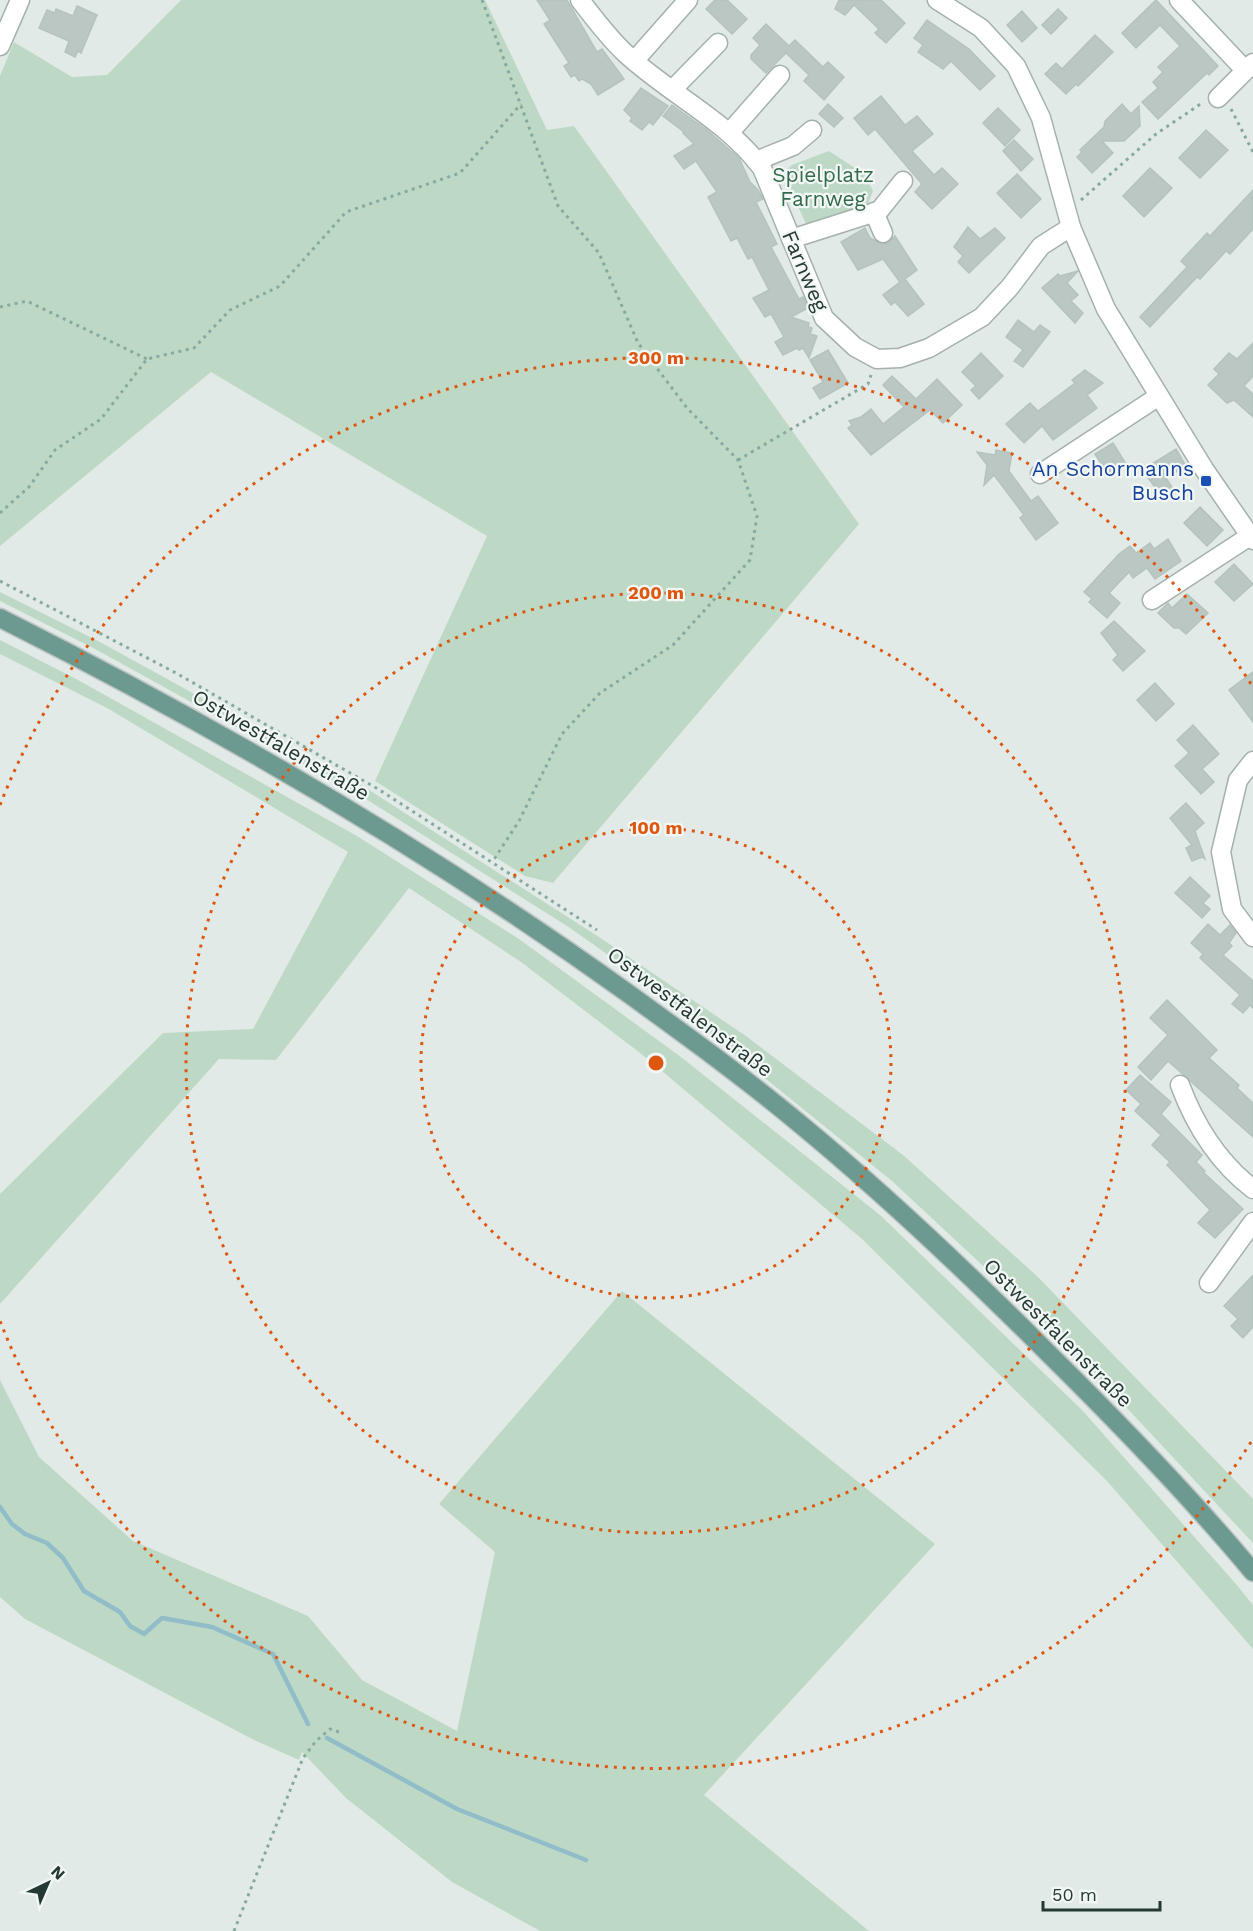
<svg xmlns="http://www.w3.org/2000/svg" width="1253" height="1931" viewBox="0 0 1253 1931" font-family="'Work Sans',sans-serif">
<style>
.green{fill:#bdd9c6}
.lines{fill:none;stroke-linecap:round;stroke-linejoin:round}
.stream{stroke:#91bdc8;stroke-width:4.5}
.building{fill:#bac7c3;stroke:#b5c3be;stroke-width:1.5}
.minor-casing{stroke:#a5b1ae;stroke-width:21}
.major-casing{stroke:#bdc4c2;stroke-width:21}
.path{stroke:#86aaa0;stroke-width:3;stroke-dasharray:3 4.5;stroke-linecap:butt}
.minor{stroke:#fff;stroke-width:18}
.major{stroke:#6c9a90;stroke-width:18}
.ring{fill:none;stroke:#de570e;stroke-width:3;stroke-dasharray:3 6}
.transit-dot{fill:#1a4fb4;stroke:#f2f7f5;stroke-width:2}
.labels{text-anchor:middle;stroke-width:4.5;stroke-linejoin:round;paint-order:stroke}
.park-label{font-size:21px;fill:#346a4c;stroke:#f2f7f5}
.street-label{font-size:21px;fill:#243934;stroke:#f2f7f5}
.transit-label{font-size:21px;fill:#164399;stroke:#f2f7f5;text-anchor:end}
.centre{fill:#de570e;stroke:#f2f7f5;stroke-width:3}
.ring-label{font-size:18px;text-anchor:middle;font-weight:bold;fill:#de570e;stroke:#f2f7f5;stroke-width:4.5;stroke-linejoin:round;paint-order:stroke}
</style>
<rect width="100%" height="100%" fill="#e2eae7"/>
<g class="green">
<polygon points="181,0 485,0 547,130 574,126 859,524 553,883 525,876 375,781 487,536 211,372 0,546 0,76 14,42 72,77 107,75"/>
<polygon points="829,151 864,174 873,191 867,206 806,224 783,173 792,165"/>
<polygon points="0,592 98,641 366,788 602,939 746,1036 903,1155 1038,1277 1253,1499 1253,1543 1069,1346 892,1181 645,981 570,928 366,799 97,650 0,601"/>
<polygon points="0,640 78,680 357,836 519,939 681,1057 880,1215 1082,1410 1236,1584 1253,1605 1253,1649 1107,1481 862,1239 644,1056 521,962 409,888 276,1060 219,1059 0,1304 0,1194 163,1033 253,1029 348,852 107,708 0,654"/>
<polygon points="622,1291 935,1544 704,1795 869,1931 540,1931 452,1882 346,1798 302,1752 299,1760 252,1739 25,1619 0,1597 0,1380 39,1457 133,1541 308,1616 362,1680 457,1731 495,1552 439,1504"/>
</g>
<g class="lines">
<g class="stream">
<polyline points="0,1507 12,1524 25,1534 47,1543 63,1558 84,1591 120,1612 130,1626 144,1634 162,1618 212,1627 273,1654 308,1724"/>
<polyline points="327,1738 457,1809 586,1860"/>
</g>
</g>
<g class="building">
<polygon points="537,0 567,0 597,52 602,49 624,79 598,95 591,84 582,79 579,81 575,75 571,77 564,66 569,63 544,24 550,20"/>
<polygon points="715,0 727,0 747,19 732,34 706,9"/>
<polygon points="839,0 881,0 905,23 886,43 875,33 879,29 854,5 845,15 835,9"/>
<polygon points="1156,0 1218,66 1209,75 1207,73 1158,119 1142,102 1158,88 1153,82 1163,72 1158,67 1180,46 1160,25 1136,48 1122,33"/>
<polygon points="77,6 97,15 81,53 78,51 75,57 65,52 69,41 39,28 47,10 55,13 56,9 73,16"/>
<polygon points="1058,9 1067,18 1051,34 1042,25"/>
<polygon points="1022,11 1037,28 1022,42 1007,25"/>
<polygon points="927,20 969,49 995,76 980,90 951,61 943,69 918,52 923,45 914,38"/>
<polygon points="766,24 789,46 795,40 823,67 828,62 844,77 824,100 804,81 809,75 786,53 766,73 751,59 751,55 760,45 753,38"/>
<polygon points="1095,35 1113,52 1078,86 1076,84 1066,94 1045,74 1056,63 1062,69"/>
<polygon points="641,88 668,106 653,125 649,122 642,130 630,121 632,118 624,110"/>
<polygon points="881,96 905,125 917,116 933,134 912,151 934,175 942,168 958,184 932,209 915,192 922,184 875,129 868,135 854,118"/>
<polygon points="828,104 843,118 834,127 819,114"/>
<polygon points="1122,104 1131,114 1139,106 1140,126 1124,141 1102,141 1113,153 1092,173 1077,157 1082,152 1080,150 1104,127 1105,121"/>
<polygon points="672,105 707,130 739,158 750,182 758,190 763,199 756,202 777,244 771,247 799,299 803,297 808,308 791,317 809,323 808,327 812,328 810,334 817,336 809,358 803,348 799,350 797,348 783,355 775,342 784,337 771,314 765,317 753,298 769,290 752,257 748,259 737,238 731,241 708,197 717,192 696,161 684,169 674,156 694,144 683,133 684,132 663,116"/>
<polygon points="998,108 1020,130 1005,146 983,123"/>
<polygon points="1206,130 1228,150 1200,178 1179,158"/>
<polygon points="1014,140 1033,159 1021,171 1003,151"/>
<polygon points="1150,168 1172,188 1144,217 1123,196"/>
<polygon points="1017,174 1041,199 1021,218 997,193"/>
<polygon points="1253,190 1253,229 1230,254 1226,251 1200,279 1197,277 1150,327 1140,317 1187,267 1181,261 1207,233 1210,236"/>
<polygon points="968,227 980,239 995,228 1005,238 969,273 958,262 963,256 954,247"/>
<polygon points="865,228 870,238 881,244 888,243 895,236 917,270 905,279 924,304 908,316 895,302 891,305 883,295 900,282 883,259 858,270 841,242"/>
<polygon points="1078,271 1067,283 1078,295 1071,301 1083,313 1075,323 1042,288 1058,274 1060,276"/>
<polygon points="1018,320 1034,332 1040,325 1050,332 1023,367 1014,361 1023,350 1006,337"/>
<polygon points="1253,343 1253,376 1244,386 1253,394 1253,417 1234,400 1227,403 1208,385 1219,374 1214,369 1229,353 1237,359"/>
<polygon points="828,350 848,383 820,399 813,388 823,382 810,360"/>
<polygon points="981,353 1003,376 979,399 971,390 976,386 962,372"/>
<polygon points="1085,370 1103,383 1087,395 1097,408 1053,440 1042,426 1024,443 1006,424 1030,403 1038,411 1075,383 1072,380"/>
<polygon points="892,376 916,399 937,379 962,405 943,423 930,410 871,455 848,428 852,425 849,421 861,417 871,409 883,424 904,407 883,385"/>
<polygon points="1113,443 1126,464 1108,475 1095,454"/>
<polygon points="1176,449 1186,466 1166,478 1175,492 1164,499 1142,470"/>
<polygon points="996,450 1012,453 1009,471 1031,501 1038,496 1058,523 1036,540 1020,518 1024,515 994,475 984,485 987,465 977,452 995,455"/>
<polygon points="1200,507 1223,530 1207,546 1184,523"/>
<polygon points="1168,539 1181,561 1155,579 1147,568 1133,578 1129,572 1109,593 1120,603 1107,618 1089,602 1092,599 1084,592 1119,554 1130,546 1136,553 1150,543 1154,549"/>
<polygon points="1234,564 1253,584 1234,601 1215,582"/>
<polygon points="1187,594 1208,613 1186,634 1179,628 1174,628 1158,613 1168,603 1172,608"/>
<polygon points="1114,621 1145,651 1123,671 1113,660 1118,655 1101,633"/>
<polygon points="1253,672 1253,722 1229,690"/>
<polygon points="1155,683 1174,704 1156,721 1137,700"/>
<polygon points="1193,725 1219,754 1202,769 1214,782 1201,794 1175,766 1189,753 1177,740"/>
<polygon points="1186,803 1204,823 1195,831 1205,859 1202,857 1192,861 1186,848 1192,845 1170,818"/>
<polygon points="1190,877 1210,896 1203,903 1210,909 1202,918 1175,893"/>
<polygon points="1208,924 1220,935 1230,925 1236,933 1229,943 1232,946 1223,955 1253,981 1253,1008 1250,1005 1243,1013 1232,1004 1240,995 1200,958 1203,954 1191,943"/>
<polygon points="1167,1000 1217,1050 1209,1058 1239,1085 1237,1088 1253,1103 1253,1137 1168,1061 1151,1080 1138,1067 1168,1035 1150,1018"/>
<polygon points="1140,1075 1171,1102 1161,1114 1202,1155 1196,1162 1205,1171 1203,1172 1243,1209 1215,1238 1198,1223 1210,1210 1167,1165 1170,1162 1152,1145 1161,1135 1135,1111 1141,1104 1126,1090"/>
<polygon points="1253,1275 1253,1327 1243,1338 1231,1326 1238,1319 1224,1306"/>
</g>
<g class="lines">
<defs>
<g id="minor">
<path d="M580,0C594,18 608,37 625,53C669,94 725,119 762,168L824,318L855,347L877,359L900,358L929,348L982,317L1010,287L1041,246L1071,227"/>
<polyline points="937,0 981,28 1016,66 1041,118 1071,227 1106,309 1204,469 1253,540"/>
<polyline points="1179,0 1245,70"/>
<polyline points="0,46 20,0"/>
<polyline points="635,60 688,0"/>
<polyline points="673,89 718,43"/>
<polyline points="1218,98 1253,63"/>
<polyline points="730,132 780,75"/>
<polyline points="756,161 793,146 812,130"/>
<polyline points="874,212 883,233"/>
<polyline points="791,239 879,211 903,181"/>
<polyline points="1040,474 1159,396"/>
<polyline points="1152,600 1250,536"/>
<polyline points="1253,761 1238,780 1221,852 1232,909 1253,937"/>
<path d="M1180,1085C1195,1125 1219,1163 1253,1189"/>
<polyline points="1209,1283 1253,1222"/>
</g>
<path id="major" d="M0,618C219,728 430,851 629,994C687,1036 745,1078 800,1124C886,1195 967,1272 1046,1351C1118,1422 1189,1495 1253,1572"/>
</defs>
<use href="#minor" class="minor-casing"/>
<use href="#major" class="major-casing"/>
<g class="path">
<polyline points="482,0 558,206 599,253 638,343 687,408 738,460 757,516 750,560 673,645 600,693 562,734 519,821 493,861"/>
<polyline points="1231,109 1253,152"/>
<polyline points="1081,200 1156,134 1202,103"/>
<polyline points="0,307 27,301 147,359"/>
<polyline points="738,460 868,384 871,375"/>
<polyline points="0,513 29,487 55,450 101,419 147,359 194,348 230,310 280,286 346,212 460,173 521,104"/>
<polyline points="0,581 176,673 378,789 597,930"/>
<polyline points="234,1931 303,1758 316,1741 330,1729 342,1733"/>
</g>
<use href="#minor" class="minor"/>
<use href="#major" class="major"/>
</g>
<g class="ring">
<circle cx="656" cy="1063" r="235"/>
<circle cx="656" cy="1063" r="470"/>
<path d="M1251 1442A705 705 0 0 1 0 1321M0 805A705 705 0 0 1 1251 684"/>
</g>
<rect class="transit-dot" x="1200" y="475" width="12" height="12" rx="3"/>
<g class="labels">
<g class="park-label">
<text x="823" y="182">Spielplatz<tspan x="823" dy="24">Farnweg</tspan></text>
</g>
<g class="street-label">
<text transform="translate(805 271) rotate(67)" y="7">Farnweg</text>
<text transform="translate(281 745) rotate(30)" y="7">Ostwestfalenstraße</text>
<text transform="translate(690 1012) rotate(37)" y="7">Ostwestfalenstraße</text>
<text transform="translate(1058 1333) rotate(45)" y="7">Ostwestfalenstraße</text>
</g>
<g class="transit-label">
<text x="1194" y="476">An Schormanns<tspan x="1194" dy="24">Busch</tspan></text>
</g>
</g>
<circle cx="656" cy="1063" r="9" class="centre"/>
<g class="ring-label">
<text x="656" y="364">300 m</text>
<text x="656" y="599">200 m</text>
<text x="656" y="834">100 m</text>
</g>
<g transform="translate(48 1883) rotate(44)" stroke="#f2f7f5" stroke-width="4.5" paint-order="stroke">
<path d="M0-4.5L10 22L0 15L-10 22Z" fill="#243934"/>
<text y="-9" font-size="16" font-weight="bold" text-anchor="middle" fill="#243934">N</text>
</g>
<path d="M1043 1901v9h117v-9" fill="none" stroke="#243934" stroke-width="3"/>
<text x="1052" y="1901" font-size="18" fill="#243934" stroke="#f2f7f5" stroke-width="4.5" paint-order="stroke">50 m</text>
</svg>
